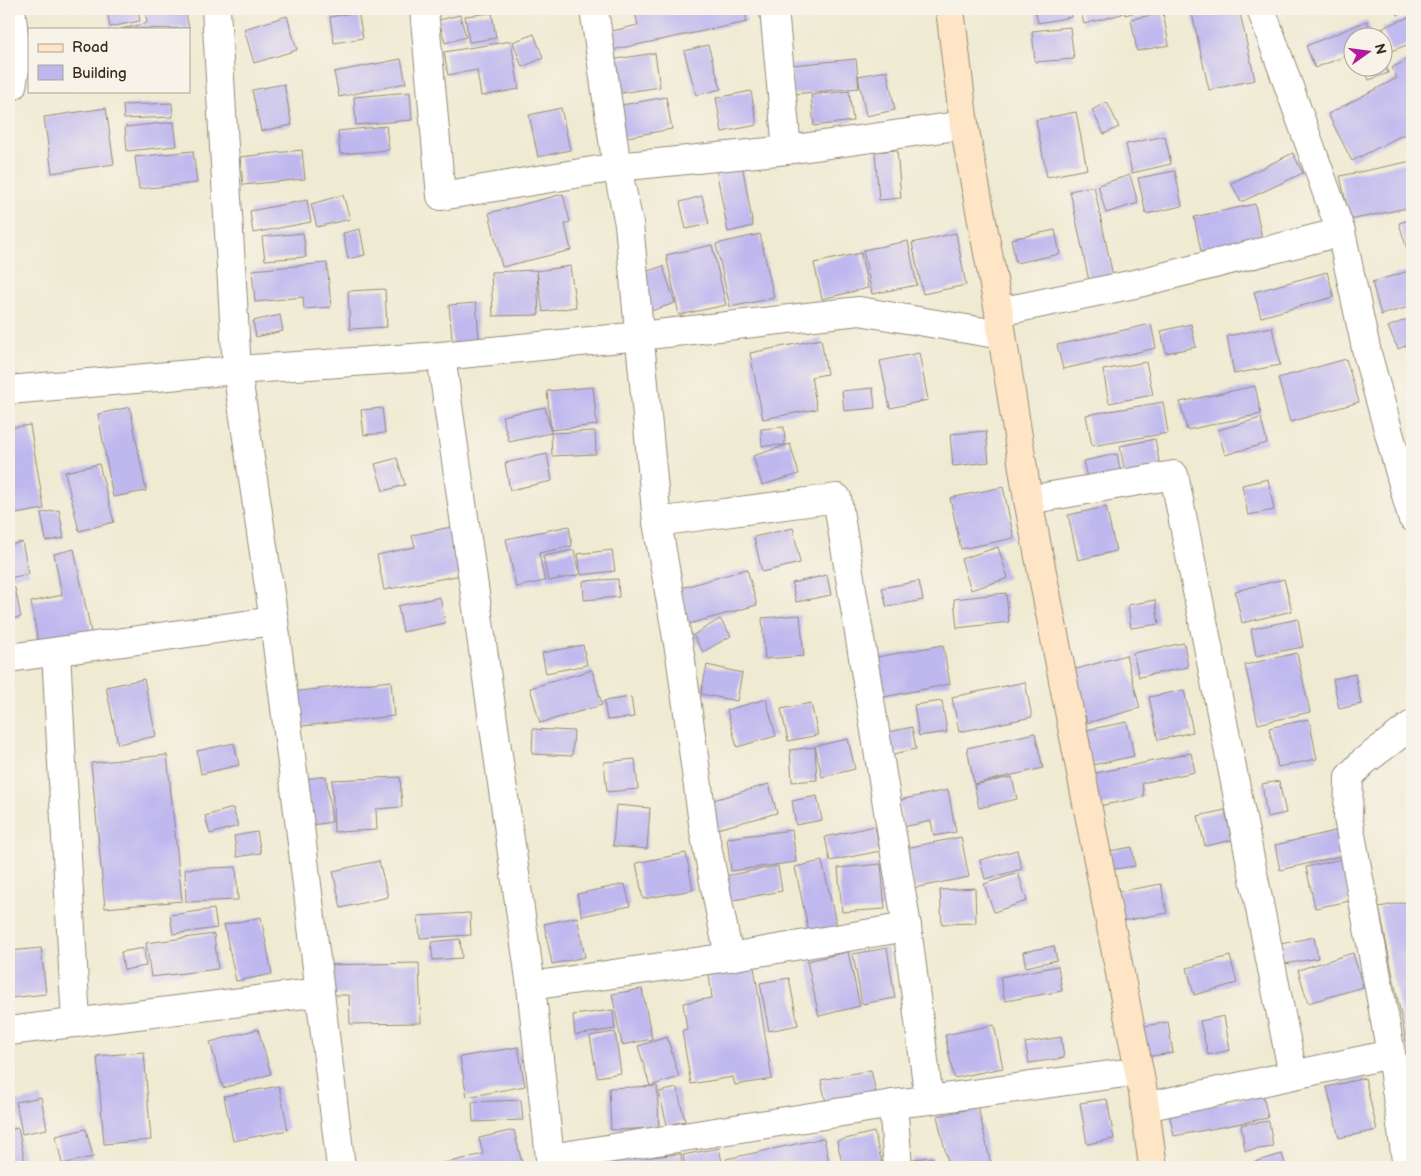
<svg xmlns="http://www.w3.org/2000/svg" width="1421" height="1176" viewBox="0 0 1421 1176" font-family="'Balsamiq Sans',sans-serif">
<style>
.building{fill:#bfb8ef}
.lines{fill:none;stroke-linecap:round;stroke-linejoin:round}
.street-casing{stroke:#958a78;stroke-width:30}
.secondary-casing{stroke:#958a78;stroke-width:30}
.street{stroke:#fff;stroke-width:28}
.secondary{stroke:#fde5c5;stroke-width:28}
</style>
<rect width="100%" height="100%" fill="#f7f3e8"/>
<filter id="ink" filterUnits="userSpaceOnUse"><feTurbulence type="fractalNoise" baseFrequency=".02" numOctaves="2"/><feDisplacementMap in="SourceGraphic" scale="10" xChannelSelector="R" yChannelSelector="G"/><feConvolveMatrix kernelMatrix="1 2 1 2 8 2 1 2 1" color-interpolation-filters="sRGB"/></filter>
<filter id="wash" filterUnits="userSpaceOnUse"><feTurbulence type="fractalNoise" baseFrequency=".0096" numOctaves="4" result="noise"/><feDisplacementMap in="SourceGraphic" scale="20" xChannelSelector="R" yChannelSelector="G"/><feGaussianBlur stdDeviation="1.12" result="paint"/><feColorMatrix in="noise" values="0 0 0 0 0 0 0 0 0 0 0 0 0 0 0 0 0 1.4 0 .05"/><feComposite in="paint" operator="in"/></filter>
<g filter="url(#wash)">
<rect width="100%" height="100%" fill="#efead2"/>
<g id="blocks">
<g class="building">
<polygon points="107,9 138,9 140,21 110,27"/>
<polygon points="145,9 185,9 189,28 121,29 147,23"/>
<polygon points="301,9 313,9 313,10 302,12"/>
<polygon points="437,9 460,9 460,11 437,12"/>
<polygon points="634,9 744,9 747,22 607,51 604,33 638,25"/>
<polygon points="1035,9 1069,9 1071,17 1038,23"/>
<polygon points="1080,9 1120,9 1122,14 1084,24"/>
<polygon points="1123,9 1147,9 1125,15"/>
<polygon points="1191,9 1239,9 1255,80 1209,90"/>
<polygon points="1395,9 1409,9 1398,15"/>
<polygon points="358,12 363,38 334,43 330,17"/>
<polygon points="492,13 496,38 469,42 465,16"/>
<polygon points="1163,13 1169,45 1137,51 1131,19"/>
<polygon points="460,15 466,37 445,43 439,20"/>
<polygon points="287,16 297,50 254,63 244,29"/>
<polygon points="1412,16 1412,43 1391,51 1382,28"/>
<polygon points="1367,21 1374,38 1354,38 1354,53 1315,68 1306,46"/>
<polygon points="1070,27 1074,59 1035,62 1032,31"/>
<polygon points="534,34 543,58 522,67 513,42"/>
<polygon points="511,41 519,89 481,96 477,70 448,75 444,52"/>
<polygon points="708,45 721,89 696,95 684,51"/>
<polygon points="655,53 660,87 615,94 610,60"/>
<polygon points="1412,57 1412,130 1352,161 1328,114 1397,78 1392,68"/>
<polygon points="401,59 406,83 339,97 334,72"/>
<polygon points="856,59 859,88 793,94 791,65"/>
<polygon points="1384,62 1388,73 1369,80 1364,68 1384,68"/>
<polygon points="887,71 895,110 866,116 858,76"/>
<polygon points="284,84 292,125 261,131 252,90"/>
<polygon points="751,91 757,125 722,132 716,98"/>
<polygon points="849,91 853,121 814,126 811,95"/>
<polygon points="410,92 412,120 356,125 354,97"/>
<polygon points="666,97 672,129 622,138 616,106"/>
<polygon points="1107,102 1119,127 1104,134 1092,110"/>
<polygon points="172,103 173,117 124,119 123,105"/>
<polygon points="106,108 114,164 52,173 44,117"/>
<polygon points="561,108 570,150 538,157 529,115"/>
<polygon points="1076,112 1087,169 1047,177 1036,120"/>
<polygon points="174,122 177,146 127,151 125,127"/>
<polygon points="386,126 389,150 340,154 338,131"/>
<polygon points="1165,136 1171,164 1132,173 1126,144"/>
<polygon points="302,150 305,179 243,185 240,157"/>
<polygon points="897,150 901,198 879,200 875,152"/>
<polygon points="193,151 197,183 139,189 135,157"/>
<polygon points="1293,153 1303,173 1241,202 1231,183"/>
<polygon points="1412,161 1412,207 1350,220 1340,176"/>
<polygon points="742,164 753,226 728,232 716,169"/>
<polygon points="1175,171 1182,206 1146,214 1138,178"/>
<polygon points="1130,175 1138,203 1106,213 1098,185"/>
<polygon points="1094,186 1113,276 1089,281 1070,191"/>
<polygon points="563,194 570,222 565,224 571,250 502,267 489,213"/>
<polygon points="343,195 350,219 317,227 311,204"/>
<polygon points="702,196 709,224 686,229 680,202"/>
<polygon points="307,200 311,222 253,233 250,211"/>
<polygon points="1255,204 1263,243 1202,256 1194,217"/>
<polygon points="1412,219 1412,251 1408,252 1399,223"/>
<polygon points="360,229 365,255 348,259 343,233"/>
<polygon points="1055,230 1060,254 1016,263 1011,239"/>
<polygon points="303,233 306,257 265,260 262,237"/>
<polygon points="956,233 966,285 923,294 912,243"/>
<polygon points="760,234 774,298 730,307 716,244"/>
<polygon points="908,241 917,285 872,294 863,250"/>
<polygon points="712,245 726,305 679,315 666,255"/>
<polygon points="861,253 868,288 822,299 814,263"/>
<polygon points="327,263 331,307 304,309 303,297 255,302 252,270"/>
<polygon points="570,266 576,307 543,312 537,271"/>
<polygon points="663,266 675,303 651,311 639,274"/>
<polygon points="537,270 539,315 493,316 491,272"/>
<polygon points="1412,270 1412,306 1381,315 1372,282"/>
<polygon points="1327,272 1334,297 1261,317 1254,292"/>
<polygon points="385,289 387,327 350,329 348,291"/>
<polygon points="476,303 480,349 453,351 449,305"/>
<polygon points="280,315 283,331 256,337 253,321"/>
<polygon points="1412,317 1412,343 1398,349 1388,327"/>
<polygon points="1151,324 1156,348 1063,369 1057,345"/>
<polygon points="1191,324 1196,347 1166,353 1161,331"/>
<polygon points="1272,327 1280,365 1234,374 1227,336"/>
<polygon points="821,339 827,374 811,377 817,409 763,419 750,353"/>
<polygon points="919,353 928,400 890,408 880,361"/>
<polygon points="1346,359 1359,402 1290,422 1278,378"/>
<polygon points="1146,362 1153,395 1109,403 1103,370"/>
<polygon points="1255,386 1261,414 1187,430 1180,402"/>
<polygon points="593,387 597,425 551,430 547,391"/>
<polygon points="873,388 875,408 844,411 842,391"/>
<polygon points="1163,402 1168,433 1092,446 1086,415"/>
<polygon points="130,407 146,491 113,497 98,414"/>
<polygon points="545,407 551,433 509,442 502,416"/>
<polygon points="382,408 385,433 364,435 361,410"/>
<polygon points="1261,418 1267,443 1225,455 1218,430"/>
<polygon points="30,425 44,509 9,515 9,428"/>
<polygon points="784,427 785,445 762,446 761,429"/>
<polygon points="595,431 596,454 552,456 551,433"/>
<polygon points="986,431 989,462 953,466 950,434"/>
<polygon points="1155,439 1161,471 1126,478 1120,446"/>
<polygon points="790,444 799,474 762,485 753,456"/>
<polygon points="547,454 552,481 510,490 505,463"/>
<polygon points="1117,454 1121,475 1088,482 1083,461"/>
<polygon points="397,458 405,485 383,491 375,464"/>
<polygon points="99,464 114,522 79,531 65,472"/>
<polygon points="1268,479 1274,510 1248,515 1242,485"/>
<polygon points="1003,487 1014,538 961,549 950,498"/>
<polygon points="1106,507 1116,551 1078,560 1068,515"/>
<polygon points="59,510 64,538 46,541 41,513"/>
<polygon points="569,526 572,546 539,553 545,581 516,587 506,539"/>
<polygon points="451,527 461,575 384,590 377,555 415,547 412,535"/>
<polygon points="793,528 800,563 762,572 754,537"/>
<polygon points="22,542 29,574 9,578 9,545"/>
<polygon points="998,547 1008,578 971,590 961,559"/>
<polygon points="74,549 91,632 38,642 31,602 62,595 54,554"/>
<polygon points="574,550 579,575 548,581 543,556"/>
<polygon points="612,550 615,571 581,575 578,554"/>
<polygon points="747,569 757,605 689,624 678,589"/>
<polygon points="827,575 831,595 796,602 792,583"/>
<polygon points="618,579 619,597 584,600 583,581"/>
<polygon points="1284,579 1292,611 1242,623 1235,591"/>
<polygon points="919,581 923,600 887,607 882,588"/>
<polygon points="15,588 21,617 9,620 9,589"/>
<polygon points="1006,593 1009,622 957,628 954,599"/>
<polygon points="440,597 445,623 403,632 398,606"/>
<polygon points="1155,600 1159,624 1131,628 1128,605"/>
<polygon points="800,615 804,656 765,659 762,618"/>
<polygon points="720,619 731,636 703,652 693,635"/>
<polygon points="1298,619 1303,647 1256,656 1251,629"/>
<polygon points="1184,643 1188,667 1139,677 1133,653"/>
<polygon points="583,645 587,665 546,673 542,653"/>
<polygon points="943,645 950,684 884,697 877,657"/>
<polygon points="1297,653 1310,712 1258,724 1245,665"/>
<polygon points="1126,655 1140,708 1087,723 1073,670"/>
<polygon points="707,665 742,673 737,701 701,694"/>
<polygon points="592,670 602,705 540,723 530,688"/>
<polygon points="1355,674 1361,704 1339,709 1333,679"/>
<polygon points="144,679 156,736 118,744 106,687"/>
<polygon points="391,681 394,716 294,727 290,692"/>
<polygon points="1025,682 1032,717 959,732 952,697"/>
<polygon points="1184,690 1193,732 1158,740 1149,697"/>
<polygon points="631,697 634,717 607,720 604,701"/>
<polygon points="766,699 776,736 737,747 727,710"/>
<polygon points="942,701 947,732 919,736 914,705"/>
<polygon points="811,703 818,735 788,741 781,709"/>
<polygon points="1309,719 1317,759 1278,767 1269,728"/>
<polygon points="1127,722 1134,756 1088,766 1081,731"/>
<polygon points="912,727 916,749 893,754 889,732"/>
<polygon points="533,729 574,731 572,756 532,754"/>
<polygon points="1035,733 1043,768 974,784 967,748"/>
<polygon points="848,739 855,769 822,777 815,746"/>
<polygon points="234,743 239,765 201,774 197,751"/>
<polygon points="815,747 817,780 792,782 790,750"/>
<polygon points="1191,753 1195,772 1142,783 1144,797 1099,806 1092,774"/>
<polygon points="167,755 182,901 105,908 91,763"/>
<polygon points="635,759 638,789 607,792 604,762"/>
<polygon points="326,776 332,822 312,825 305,779"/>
<polygon points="400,777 402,807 376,809 377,830 334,832 332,780"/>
<polygon points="1012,777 1017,799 979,808 974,785"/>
<polygon points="1279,781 1286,813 1267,817 1262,784"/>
<polygon points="769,784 777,813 717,829 710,801"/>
<polygon points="948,790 956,832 934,836 931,821 903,827 899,800"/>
<polygon points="817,796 822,820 796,825 792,801"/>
<polygon points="616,805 650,808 647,849 613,846"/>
<polygon points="233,808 238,826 210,834 205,816"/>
<polygon points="1225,810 1232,840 1205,846 1198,816"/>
<polygon points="875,826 880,851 830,861 825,837"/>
<polygon points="792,830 796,862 731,871 727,838"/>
<polygon points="1339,830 1345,855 1280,870 1275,845"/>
<polygon points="257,832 261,853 237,857 234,836"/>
<polygon points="961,837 969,877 914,888 906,848"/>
<polygon points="1132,847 1135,866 1108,870 1105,852"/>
<polygon points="1017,850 1022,869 985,879 980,860"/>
<polygon points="686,853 693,890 643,899 636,863"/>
<polygon points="1342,859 1350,901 1315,908 1306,867"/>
<polygon points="379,861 388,897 341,908 333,871"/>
<polygon points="822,861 837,927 809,933 795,867"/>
<polygon points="881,864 885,909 842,912 838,868"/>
<polygon points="778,866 782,891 729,901 724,876"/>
<polygon points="236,867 238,900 186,902 185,869"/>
<polygon points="1018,873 1027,901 994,912 984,884"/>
<polygon points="625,884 630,906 582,916 577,894"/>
<polygon points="1161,884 1167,913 1123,921 1117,892"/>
<polygon points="975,888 976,923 942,924 940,890"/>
<polygon points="1412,901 1412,1065 1411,1065 1379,907"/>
<polygon points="214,909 217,928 173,934 170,915"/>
<polygon points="470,913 471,935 420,938 418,916"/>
<polygon points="261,917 272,974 236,981 224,925"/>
<polygon points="577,917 585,957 552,964 544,924"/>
<polygon points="214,934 218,969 151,977 146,943"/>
<polygon points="1314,937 1318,958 1285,964 1281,944"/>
<polygon points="460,939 462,958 433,960 431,942"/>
<polygon points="1054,946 1057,960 1026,967 1023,952"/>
<polygon points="41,948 46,994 10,998 9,951"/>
<polygon points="144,948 146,966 124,970 121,952"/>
<polygon points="887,948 895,998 862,1004 853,954"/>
<polygon points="848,952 860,1006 819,1016 807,961"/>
<polygon points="1353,953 1363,987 1308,1003 1298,970"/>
<polygon points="1230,956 1237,983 1194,995 1187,968"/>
<polygon points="419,963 421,1023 350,1024 349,995 324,995 323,965"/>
<polygon points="1058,966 1062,991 1005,1001 1000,977"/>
<polygon points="754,967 772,1079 735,1085 733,1077 691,1084 682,1031 687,1029 683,1003 712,998 709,974"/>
<polygon points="789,978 798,1025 769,1031 760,983"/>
<polygon points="642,989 652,1039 622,1045 612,994"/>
<polygon points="613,1010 615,1029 575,1035 573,1015"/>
<polygon points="1224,1016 1230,1050 1208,1055 1200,1021"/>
<polygon points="1168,1022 1173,1053 1137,1058 1133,1028"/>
<polygon points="994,1025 1003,1068 954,1078 945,1035"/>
<polygon points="258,1029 271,1074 223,1088 210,1042"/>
<polygon points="615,1032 621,1073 597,1077 590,1036"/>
<polygon points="667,1037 679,1077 650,1086 638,1046"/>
<polygon points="1061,1037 1064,1058 1029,1063 1025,1043"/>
<polygon points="518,1047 525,1086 467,1097 460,1057"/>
<polygon points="144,1052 151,1140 104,1144 97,1056"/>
<polygon points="871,1070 876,1093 826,1103 821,1080"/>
<polygon points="1365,1078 1377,1130 1339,1138 1327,1087"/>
<polygon points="279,1086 288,1130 233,1141 224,1096"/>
<polygon points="657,1086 659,1128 611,1130 609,1088"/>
<polygon points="677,1088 685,1121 667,1125 659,1092"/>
<polygon points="1263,1095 1268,1118 1174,1136 1169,1113"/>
<polygon points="41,1097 47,1129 22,1134 16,1102"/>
<polygon points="1107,1099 1114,1139 1087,1144 1080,1103"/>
<polygon points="521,1100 523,1120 473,1122 472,1102"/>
<polygon points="978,1107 991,1164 979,1167 949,1167 937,1116"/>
<polygon points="1269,1121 1273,1147 1245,1151 1241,1125"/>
<polygon points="18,1128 26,1167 9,1167 9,1130"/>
<polygon points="86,1129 93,1157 62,1164 56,1136"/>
<polygon points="514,1130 523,1167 443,1167 442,1164 483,1154 479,1138"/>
<polygon points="874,1132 883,1167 843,1167 837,1141"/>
<polygon points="824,1138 830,1167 727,1167 726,1159"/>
<polygon points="719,1148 723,1167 685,1167 683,1155"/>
<polygon points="681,1154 682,1167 611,1167 611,1161"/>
<polygon points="1282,1154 1286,1167 1238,1167"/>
<polygon points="933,1157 934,1167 914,1167 913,1159"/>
</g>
</g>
</g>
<g filter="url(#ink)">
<use href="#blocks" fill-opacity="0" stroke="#958a78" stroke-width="1"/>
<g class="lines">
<defs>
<g id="street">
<polyline points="11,9 17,59 12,86"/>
<polyline points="216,9 237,370 441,356 640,336 859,311 1002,335"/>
<polyline points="424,9 441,196 617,167 787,150 774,9"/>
<polyline points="594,9 617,167 629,224 657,522 681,661 704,831 729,957"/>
<polyline points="1261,9 1341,232 1367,353 1412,517"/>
<polyline points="787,150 964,125"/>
<polyline points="999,312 1139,283 1341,232"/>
<polyline points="441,356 531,986 729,957 907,927"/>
<polyline points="9,390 237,370 274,621 300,827 341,1167"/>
<polyline points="1028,500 1174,475 1293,1075"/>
<polyline points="657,522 837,498 907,927 929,1100 1139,1071"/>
<polyline points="56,652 76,1023"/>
<polyline points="9,658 274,621"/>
<polyline points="531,986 550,1158 893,1104 929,1100"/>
<polyline points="9,1031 320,992"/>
<polyline points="893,1104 898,1167"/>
<polyline points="1145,1107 1391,1054"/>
<polyline points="1407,1167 1391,1054 1348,818 1349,777 1363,762 1412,725"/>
</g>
<polyline id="secondary" points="950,9 964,125 999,312 1002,335 1028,500 1143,1092 1153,1167"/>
</defs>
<use href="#street" class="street-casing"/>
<use href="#secondary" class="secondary-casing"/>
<use href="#street" class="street"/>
<use href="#secondary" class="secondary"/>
</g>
</g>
<rect width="1421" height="1176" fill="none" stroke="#f7f3e8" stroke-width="30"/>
<rect x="28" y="28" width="162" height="65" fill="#f7f3e8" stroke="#aca397"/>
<rect x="38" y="44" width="25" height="8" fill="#fde5c5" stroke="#aca397"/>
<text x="72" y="52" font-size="15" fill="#3b2a1e">Road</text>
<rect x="38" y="65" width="25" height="15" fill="#bfb8ef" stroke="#aca397"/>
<text x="72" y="78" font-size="15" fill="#3b2a1e">Building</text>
<g transform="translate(1368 52) rotate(76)"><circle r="24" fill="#f7f3e8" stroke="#aca397"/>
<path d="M0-4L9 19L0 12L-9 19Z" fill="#b5179e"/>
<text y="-8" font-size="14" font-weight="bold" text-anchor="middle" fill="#3b2a1e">N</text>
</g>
</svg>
